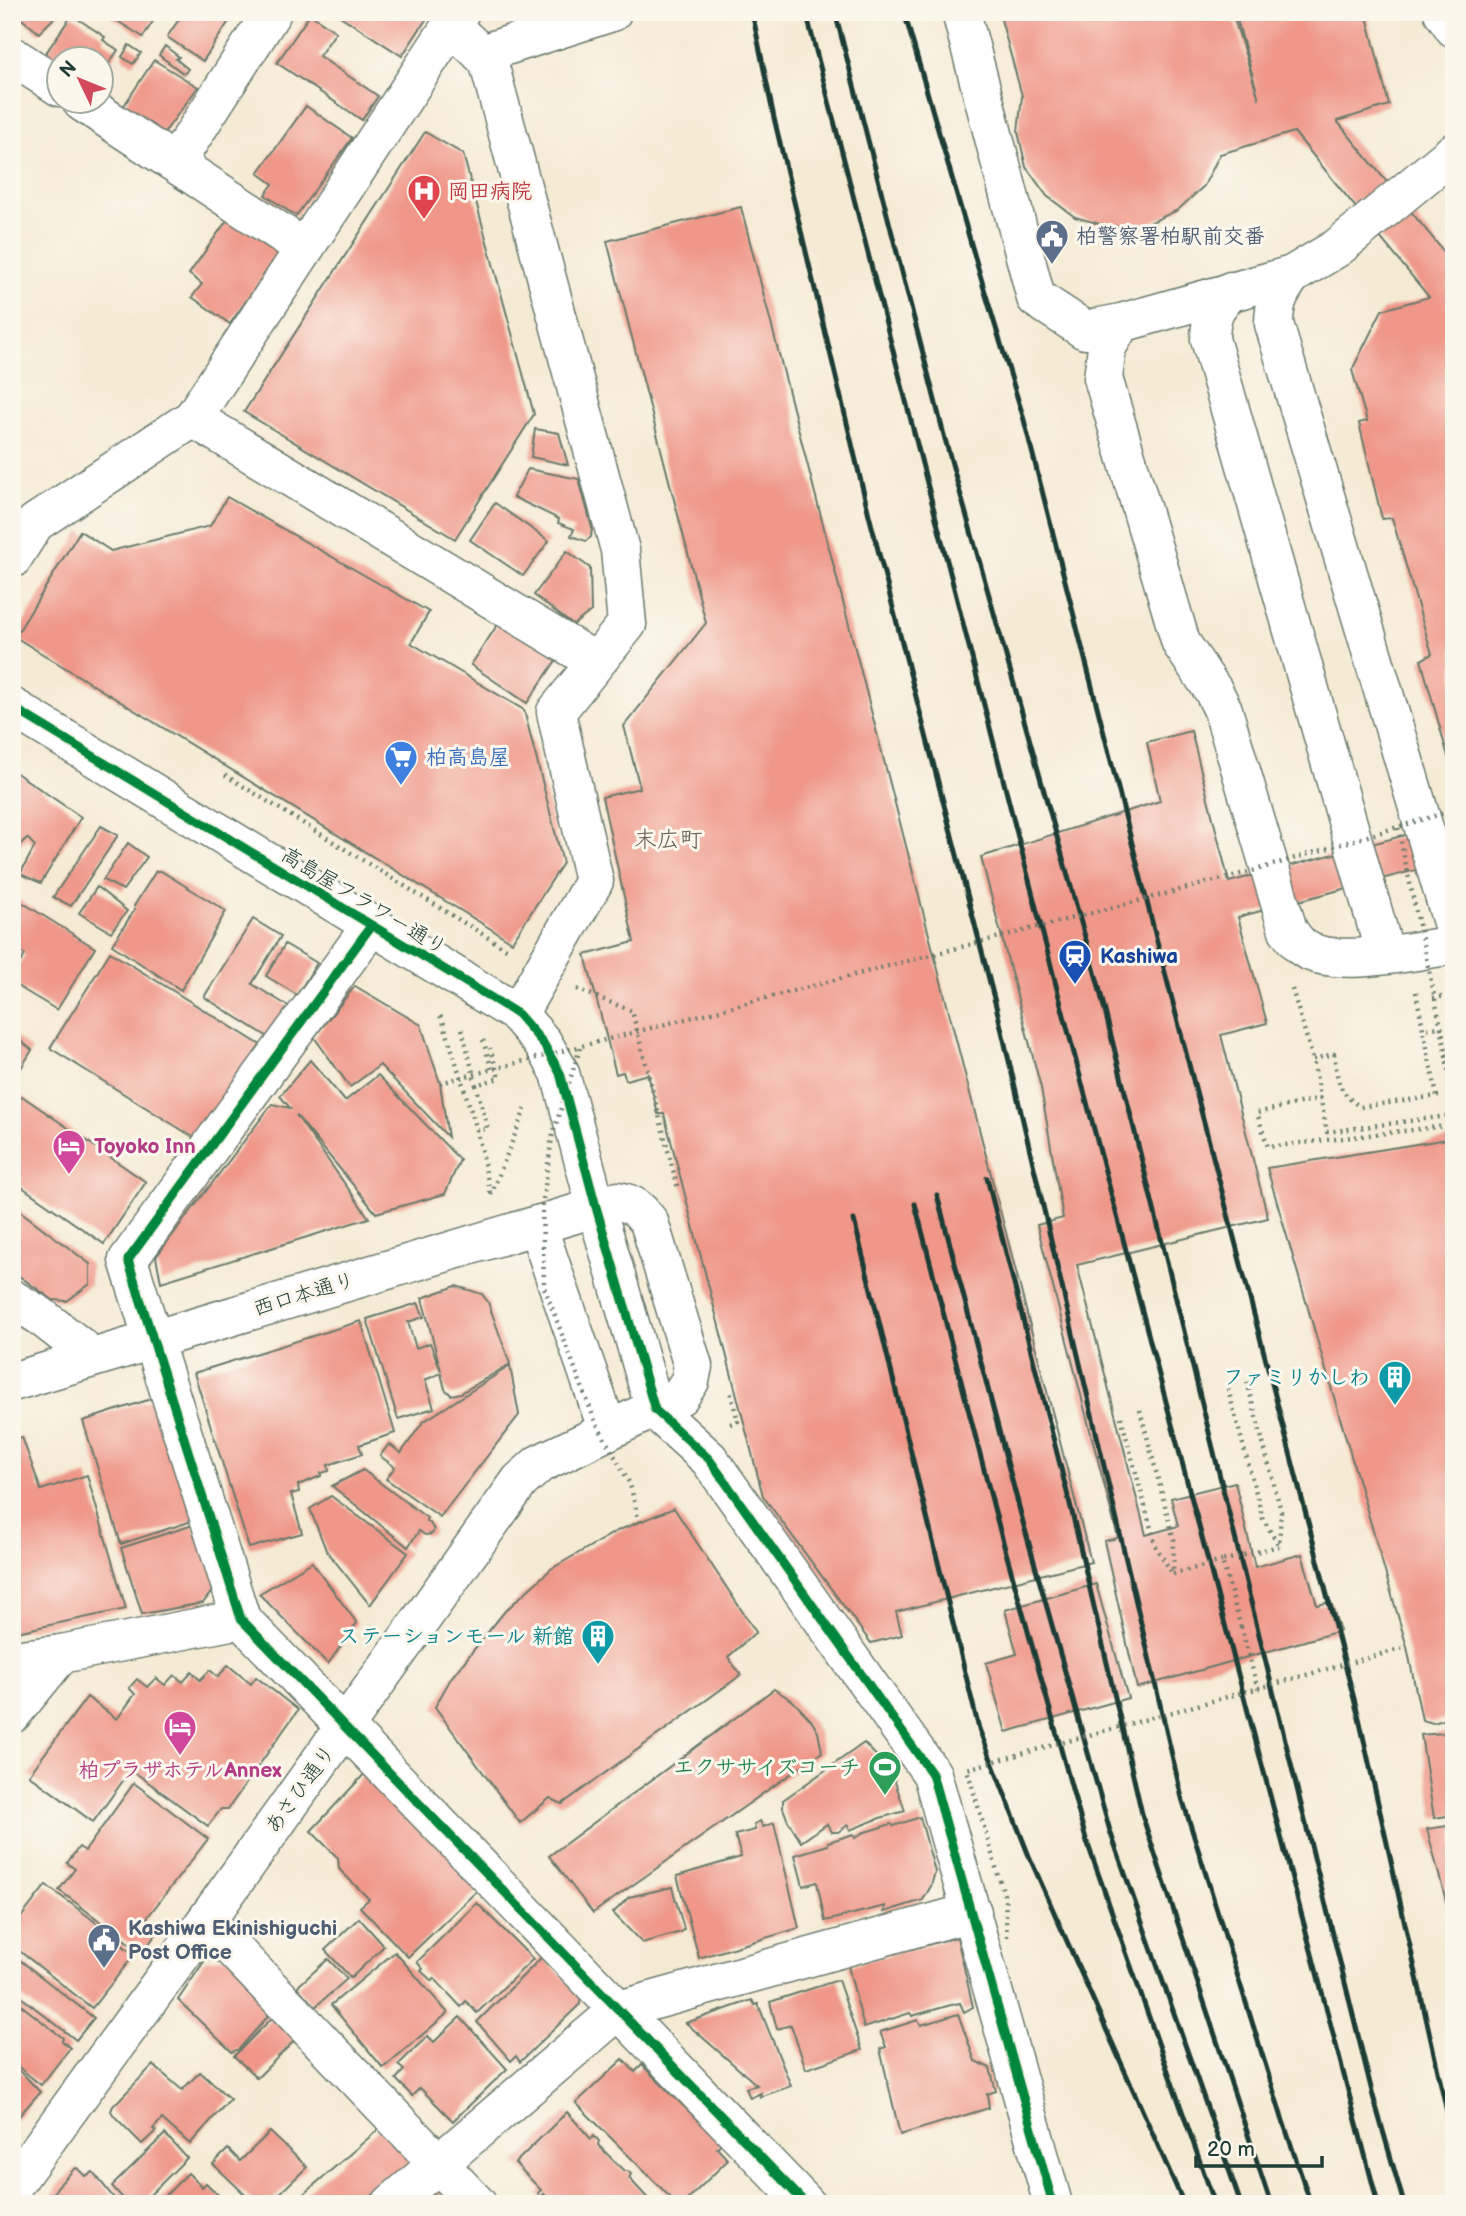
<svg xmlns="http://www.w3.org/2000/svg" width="1466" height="2216" viewBox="0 0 1466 2216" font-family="'Balsamiq Sans','Klee One',sans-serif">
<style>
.building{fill:#ef988a}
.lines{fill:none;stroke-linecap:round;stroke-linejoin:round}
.minor-casing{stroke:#6a7a6c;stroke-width:41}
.path{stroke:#6a7a6c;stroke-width:4.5;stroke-dasharray:2 5;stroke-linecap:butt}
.minor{stroke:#fff;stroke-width:38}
.rail{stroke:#1f3d34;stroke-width:5}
.path-bridge{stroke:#6a7a6c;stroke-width:4.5;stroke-dasharray:2 5;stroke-linecap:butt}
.cycleway-casing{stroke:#fbf7ec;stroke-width:13}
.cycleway{stroke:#00873e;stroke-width:9}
.labels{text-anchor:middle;stroke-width:6;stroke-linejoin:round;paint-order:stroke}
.health-label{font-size:21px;font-weight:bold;fill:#be3a42;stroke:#fbf7ec;text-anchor:start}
.service-label{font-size:21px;font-weight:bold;fill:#4e5e75;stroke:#fbf7ec;text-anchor:start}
.shop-label{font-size:21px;font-weight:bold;fill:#366cbe;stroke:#fbf7ec;text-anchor:start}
.street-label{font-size:21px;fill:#1f3d34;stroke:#fbf7ec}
.transit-label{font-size:21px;font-weight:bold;fill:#164399;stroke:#fbf7ec;text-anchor:start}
.hotel-label{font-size:21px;font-weight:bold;fill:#b23c85;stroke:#fbf7ec;text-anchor:start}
.culture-label{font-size:21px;font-weight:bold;fill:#0d838f;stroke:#fbf7ec;text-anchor:end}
.leisure-label{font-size:21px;font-weight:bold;fill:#27864d;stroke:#fbf7ec;text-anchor:end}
.neighbourhood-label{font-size:23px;fill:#685d52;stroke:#fbf7ec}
</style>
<rect width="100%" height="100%" fill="#fbf7ec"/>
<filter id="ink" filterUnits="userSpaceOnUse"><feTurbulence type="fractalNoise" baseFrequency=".0143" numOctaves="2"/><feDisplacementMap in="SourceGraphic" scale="14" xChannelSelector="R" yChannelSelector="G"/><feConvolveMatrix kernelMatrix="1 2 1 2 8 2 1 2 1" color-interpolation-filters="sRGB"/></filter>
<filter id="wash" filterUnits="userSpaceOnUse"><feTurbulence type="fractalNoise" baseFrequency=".00686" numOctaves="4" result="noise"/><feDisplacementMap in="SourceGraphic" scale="28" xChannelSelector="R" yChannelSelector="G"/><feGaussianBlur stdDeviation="1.57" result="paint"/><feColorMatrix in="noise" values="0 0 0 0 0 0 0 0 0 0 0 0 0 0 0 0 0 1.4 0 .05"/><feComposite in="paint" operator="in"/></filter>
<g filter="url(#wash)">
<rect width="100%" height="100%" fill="#f5ebd5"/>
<g id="blocks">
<g class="building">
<polygon points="13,12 60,12 39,33"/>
<polygon points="103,12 159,12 143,37"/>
<polygon points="184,12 235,12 203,61 167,37"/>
<polygon points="334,12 425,12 429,15 402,56"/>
<polygon points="999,12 1232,12 1259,99 1235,12 1366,12 1389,105 1337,121 1454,264 1454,767 1451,767 1421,660 1432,654 1392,518 1382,519 1359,423 1367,421 1352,370 1382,310 1429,297 1294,132 1220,154 1204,186 1178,210 1145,225 1110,227 1075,217 1047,196 1026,167 1018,132 1022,96"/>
<polygon points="310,14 336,32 319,56 378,96 362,120 277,63"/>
<polygon points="72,15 105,37 103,40 118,50 102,74 102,60 60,60 60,72 41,60"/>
<polygon points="129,45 141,53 133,64 122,57"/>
<polygon points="165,46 179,57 176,59 188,69 184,74 159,55"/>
<polygon points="154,60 198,87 161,137 123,107"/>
<polygon points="306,106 352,138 296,216 265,195 273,184 258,173"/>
<polygon points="425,132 463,154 534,414 455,539 244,412"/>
<polygon points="741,207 1091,1562 896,1612 902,1635 871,1643 763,1496 664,1114 658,1114 648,1074 626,1080 623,1072 616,1074 585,955 634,942 602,797 640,788 624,726 706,623 607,241"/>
<polygon points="230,216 281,251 230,324 192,297 202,284 189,274"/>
<polygon points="535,429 559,433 568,465 531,457"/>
<polygon points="528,469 579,479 592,528 591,537 586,541 571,536 574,529 558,523 559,519 513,497"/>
<polygon points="227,497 429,612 411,643 524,710 563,863 512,942 15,637 80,531 111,551 210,526"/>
<polygon points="495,503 549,541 523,576 470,540"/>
<polygon points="567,551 590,568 591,611 573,625 534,595"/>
<polygon points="502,618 559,656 527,703 471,665"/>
<polygon points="1191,731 1229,882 1454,822 1454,874 1442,863 1238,917 1267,1023 1221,1035 1268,1218 1077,1265 1146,1535 1178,1526 1171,1498 1235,1482 1255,1567 1302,1554 1317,1605 1331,1602 1340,1631 1137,1688 1104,1541 1118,1538 1037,1225 1063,1218 1041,1088 981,857 1160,801 1147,742"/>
<polygon points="12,770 81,817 41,883 20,874 35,846 27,838 12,852"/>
<polygon points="101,826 118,835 71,906 53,897"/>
<polygon points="128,843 147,857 123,890 103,880"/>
<polygon points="156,871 161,871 226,911 181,990 112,945 135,909 134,906"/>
<polygon points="97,887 127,911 111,932 79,913"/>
<polygon points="12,896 95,948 57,1010 12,983 12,975 25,955 12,945"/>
<polygon points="253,919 281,936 252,984 293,1009 273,1040 204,997"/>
<polygon points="285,944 317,963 297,995 266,976"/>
<polygon points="110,952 267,1049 198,1140 50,1048"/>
<polygon points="355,986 421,1025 440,1083 448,1137 380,1065 350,1087 314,1037"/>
<polygon points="12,1034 32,1050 12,1083"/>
<polygon points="310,1060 345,1101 378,1075 460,1160 445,1194 376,1213 296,1115 369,1218 161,1282 156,1257 272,1104 290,1108 280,1096"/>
<polygon points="22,1096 146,1182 104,1244 12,1180 12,1110"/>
<polygon points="1454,1138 1454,1717 1433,1723 1422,1720 1407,1647 1267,1168"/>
<polygon points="12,1205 90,1264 90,1284 67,1301 53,1300 12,1271"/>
<polygon points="456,1286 482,1294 488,1302 510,1364 461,1393 451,1395 445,1389 441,1373 425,1380 434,1408 398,1419 367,1319 418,1303 424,1317 408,1322 416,1348 430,1343 441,1371 422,1298"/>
<polygon points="361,1321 395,1433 359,1445 362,1454 328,1465 329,1471 321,1473 321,1476 298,1485 299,1492 291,1494 302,1533 249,1548 194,1373"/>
<polygon points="510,1366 519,1415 440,1517 386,1479 395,1467 380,1456 389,1444 401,1453 423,1422"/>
<polygon points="157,1397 195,1520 121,1544 83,1421"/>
<polygon points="22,1437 41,1490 87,1475 126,1609 12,1633 12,1440"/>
<polygon points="363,1470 427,1518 426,1521 430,1523 434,1530 432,1534 425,1535 419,1531 408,1547 332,1486"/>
<polygon points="331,1496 408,1553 370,1605 326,1550 310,1509"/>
<polygon points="674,1508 756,1632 728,1657 741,1675 562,1804 550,1798 520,1823 435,1707 451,1678 505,1611 551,1569 617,1531"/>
<polygon points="193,1525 218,1583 203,1603 142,1614 121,1548"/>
<polygon points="312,1562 357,1623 328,1664 259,1594"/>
<polygon points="1096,1584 1128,1698 1006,1732 986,1663 1017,1654 1005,1610"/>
<polygon points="228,1665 251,1684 256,1677 298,1710 228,1809 221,1809 208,1826 137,1774 128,1774 93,1822 29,1775 87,1697 117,1719 135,1694 129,1688 137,1679 147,1687 156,1678 165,1685 174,1675 183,1682 192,1672 200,1680 210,1670 218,1677"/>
<polygon points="774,1689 793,1701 811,1720 818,1732 822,1752 593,1913 549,1856"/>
<polygon points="1454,1732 1454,1815 1434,1818 1421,1735"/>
<polygon points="864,1743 887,1767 894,1779 905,1811 880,1818 850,1830 848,1825 838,1832 832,1832 827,1824 801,1842 788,1821 783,1808 783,1800"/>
<polygon points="369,1769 481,1887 408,1957 360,1907 369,1899 339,1869 338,1858 311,1831"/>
<polygon points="134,1783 208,1839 143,1923 157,1933 142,1953 59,1890 75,1869 67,1863 79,1847 85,1851"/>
<polygon points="920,1817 935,1872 931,1886 923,1900 884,1912 885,1906 825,1921 817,1882 803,1886 795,1855 828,1845 828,1842 854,1834 855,1838 862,1833 891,1824 894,1826"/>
<polygon points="760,1821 763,1827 774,1823 799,1928 699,1958 677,1876 741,1857 735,1835 755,1830 754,1824"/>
<polygon points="1454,1825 1454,1919 1451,1920 1427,1829"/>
<polygon points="46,1885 89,1917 134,1955 92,2008 12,1945 12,1929"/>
<polygon points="672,1887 684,1929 681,1932 642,1943 613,1913 629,1897"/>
<polygon points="477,1903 533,1959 477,2013 466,2001 461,2007 434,1978 432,1981 421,1971 423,1969 417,1962"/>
<polygon points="359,1918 384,1946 351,1978 325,1950"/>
<polygon points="957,1937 973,2007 964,2012 960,2003 951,2005 912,2016 910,2013 864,2028 848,1966"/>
<polygon points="395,1952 448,2013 383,2068 331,2005"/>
<polygon points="12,1954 94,2018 76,2040 12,1990"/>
<polygon points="230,1956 278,2005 239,2049 232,2052 178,2000 205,1960"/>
<polygon points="542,1957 581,1994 580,2004 520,2062 516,2056 511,2061 477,2022"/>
<polygon points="328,1959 347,1979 315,2007 297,1987"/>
<polygon points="838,1980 862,2050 806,2069 791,2025 777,2029 770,2002"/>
<polygon points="12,1998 63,2038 62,2041 70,2048 41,2085 12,2062"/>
<polygon points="752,2000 755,2005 758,2004 791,2086 760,2097 761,2093 750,2098 746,2088 757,2085 686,2023"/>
<polygon points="280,2010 302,2033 257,2078 234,2056"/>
<polygon points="958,2014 975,2061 990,2068 996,2091 987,2094 989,2108 900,2135 880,2049 886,2047 880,2032 918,2020 921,2025"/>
<polygon points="460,2017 507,2069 453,2121 420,2088 412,2096 396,2079 404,2070 398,2065 428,2036 434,2042"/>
<polygon points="623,2059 635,2072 642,2065 721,2143 717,2148 728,2160 683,2204 677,2204 576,2103"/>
<polygon points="153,2065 182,2090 200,2072 230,2099 190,2144 162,2119 153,2129 156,2131 142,2144 114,2116 111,2111 113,2106"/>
<polygon points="12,2066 24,2075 40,2092 12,2124"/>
<polygon points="567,2112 591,2139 594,2136 599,2141 598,2145 624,2171 628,2171 631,2174 629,2178 653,2204 554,2204 544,2194 541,2197 538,2193 541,2190 515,2163"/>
<polygon points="380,2128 413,2162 362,2204 292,2204"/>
<polygon points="270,2132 307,2167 269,2204 255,2204 213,2164 228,2149 240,2161"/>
<polygon points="165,2134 187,2158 141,2204 128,2204 112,2186"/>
<polygon points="77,2168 85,2176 93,2172 114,2198 107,2204 60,2204 52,2196 57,2187 74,2169"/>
<polygon points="188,2173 202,2187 206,2183 225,2202 223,2204 157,2204"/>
<polygon points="438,2182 458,2204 414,2204"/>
</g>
</g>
</g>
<g filter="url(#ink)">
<use href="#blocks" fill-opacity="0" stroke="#6a7a6c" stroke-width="2"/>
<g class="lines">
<defs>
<g id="minor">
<polyline points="961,12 1036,298 1085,330 1121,323"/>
<polyline points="1443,12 1454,28"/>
<polyline points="451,26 488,60 620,550 627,624 556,712 594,881 518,1014"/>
<polyline points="481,54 612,12"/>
<polyline points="12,56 60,87"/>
<polyline points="82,102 304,248"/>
<path d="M1454,152L1337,248L1292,275L1121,323L1107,347L1103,378L1181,643L1213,690L1223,710L1288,930C1292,936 1297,943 1302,947C1331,970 1418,950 1454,945"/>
<polyline points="176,162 272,12"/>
<path d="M1292,275C1279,293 1274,302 1274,324L1454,929"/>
<path d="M1231,291C1213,308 1211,315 1210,339L1385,954"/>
<polyline points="193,418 596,662"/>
<polyline points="12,559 35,523 193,418 460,12"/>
<polyline points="12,707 518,1014 543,1043 560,1073 596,1207 655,1410 709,1459 932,1774 1053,2204"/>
<polyline points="371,926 128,1260 241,1619 806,2204"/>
<polyline points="537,1225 608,1431"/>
<polyline points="12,1299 39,1315 93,1357"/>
<path d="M12,1382L618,1201C633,1203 640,1210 649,1222L693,1366L690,1381L680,1396L539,1464L520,1481L206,1921L12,2187"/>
<polyline points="12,1660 61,1654 241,1619"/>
<polyline points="12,1714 61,1654"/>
<polyline points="206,1921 477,2204"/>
<polyline points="391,2204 619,2010 972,1912"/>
</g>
</defs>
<use href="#minor" class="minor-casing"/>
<g class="path">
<polyline points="225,775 508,950"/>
<polyline points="577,989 632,1011 678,1189"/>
<polyline points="1292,989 1313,1059 1327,1132 1454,1115"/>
<polyline points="1416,992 1423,1029 1441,1027 1454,1104"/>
<polyline points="1433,998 1454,995"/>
<polyline points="440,1016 443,1021 477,1130 491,1196"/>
<polyline points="462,1029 476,1085 499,1078 490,1048"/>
<polyline points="483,1040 492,1070"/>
<path d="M1313,1059L1334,1054C1338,1082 1337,1090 1360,1107L1437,1096L1423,1029"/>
<polyline points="476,1085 488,1129 477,1130"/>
<polyline points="1321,1098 1257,1113 1268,1147 1454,1125"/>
<polyline points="491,1195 525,1109"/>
<polyline points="1247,1382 1281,1511 1279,1546"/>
<polyline points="1228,1389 1263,1519 1278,1544"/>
<polyline points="1140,1410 1174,1540 1173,1574"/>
<polyline points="1121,1417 1156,1547 1172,1573"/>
<polyline points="730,1424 738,1421 730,1391"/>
<polyline points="1241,1627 1258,1689"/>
</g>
<use href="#minor" class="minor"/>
<g class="rail">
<polyline points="752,12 774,118 869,515 997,1010 1182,1798 1283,2121 1311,2204"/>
<polyline points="806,12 1057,989 1378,2204"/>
<polyline points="835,12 945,439 1098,983 1373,2096 1404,2204"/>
<polyline points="904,12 985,292 1023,416 1161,957 1359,1718 1454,2143"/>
<polyline points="987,1178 1072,1512 1143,1818 1271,2204"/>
<polyline points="937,1195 1024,1526 1110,1831 1241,2204"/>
<polyline points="915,1204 1000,1531 1086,1839 1215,2204"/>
<polyline points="854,1220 979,1729 1029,1856 1184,2204"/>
</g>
<g class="path-bridge">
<polyline points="1398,828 1454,1087"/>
<polyline points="580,1048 552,1137 542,1206 544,1287 595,1421 630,1484 639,1522"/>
<polyline points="440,1083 1249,872 1454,810"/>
<polyline points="1173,1574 1222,1561"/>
<polyline points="1241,1627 1222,1561 1279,1546"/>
<polyline points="1007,1937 1005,1898 967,1769 1407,1647"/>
</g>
<defs>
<g id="cycleway">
<polyline points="12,707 518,1014 543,1043 560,1073 596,1207 655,1410 709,1459 932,1774 1053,2204"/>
<polyline points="371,926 128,1260 241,1619 806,2204"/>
</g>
</defs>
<use href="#cycleway" class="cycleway-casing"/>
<use href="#cycleway" class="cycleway"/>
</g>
</g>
<defs>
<symbol id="hospital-pin" viewBox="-11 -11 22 30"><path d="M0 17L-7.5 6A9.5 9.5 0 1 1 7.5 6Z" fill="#e0444e" stroke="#fbf7ec"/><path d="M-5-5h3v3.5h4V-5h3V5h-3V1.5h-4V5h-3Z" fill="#fff"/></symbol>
<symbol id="civic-pin" viewBox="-11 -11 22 30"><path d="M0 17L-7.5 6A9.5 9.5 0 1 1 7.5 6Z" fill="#5c6f8a" stroke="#fbf7ec"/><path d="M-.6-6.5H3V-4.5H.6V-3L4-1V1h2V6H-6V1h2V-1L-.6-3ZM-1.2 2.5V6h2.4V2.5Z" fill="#fff"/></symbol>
<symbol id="supermarket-pin" viewBox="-11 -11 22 30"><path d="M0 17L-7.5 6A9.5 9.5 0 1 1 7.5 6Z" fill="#3f7fe0" stroke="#fbf7ec"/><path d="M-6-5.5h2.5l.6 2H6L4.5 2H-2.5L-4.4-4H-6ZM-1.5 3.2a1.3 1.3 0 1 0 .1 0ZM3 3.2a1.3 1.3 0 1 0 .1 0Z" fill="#fff"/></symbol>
<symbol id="station-pin" viewBox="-11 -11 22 30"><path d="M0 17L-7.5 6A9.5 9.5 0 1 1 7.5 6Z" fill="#1a4fb4" stroke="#fbf7ec"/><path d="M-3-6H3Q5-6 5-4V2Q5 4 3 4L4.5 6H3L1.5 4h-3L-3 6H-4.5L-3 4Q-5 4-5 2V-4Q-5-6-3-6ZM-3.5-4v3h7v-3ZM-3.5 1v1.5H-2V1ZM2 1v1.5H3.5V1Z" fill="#fff"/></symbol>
<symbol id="hotel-pin" viewBox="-11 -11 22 30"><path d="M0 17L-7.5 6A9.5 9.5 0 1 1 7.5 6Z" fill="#d1479c" stroke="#fbf7ec"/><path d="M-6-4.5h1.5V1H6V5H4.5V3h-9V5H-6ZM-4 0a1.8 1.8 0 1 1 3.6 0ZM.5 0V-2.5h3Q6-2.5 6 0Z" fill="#fff"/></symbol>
<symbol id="building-pin" viewBox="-11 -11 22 30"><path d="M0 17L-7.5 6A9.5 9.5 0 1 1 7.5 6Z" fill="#0f9aa8" stroke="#fbf7ec"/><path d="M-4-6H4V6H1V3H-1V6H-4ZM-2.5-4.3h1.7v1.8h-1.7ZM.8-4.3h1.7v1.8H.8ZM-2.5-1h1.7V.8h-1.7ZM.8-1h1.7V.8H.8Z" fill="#fff"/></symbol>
<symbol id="stadium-pin" viewBox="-11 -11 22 30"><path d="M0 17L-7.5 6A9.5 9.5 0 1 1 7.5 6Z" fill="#2e9e5b" stroke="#fbf7ec"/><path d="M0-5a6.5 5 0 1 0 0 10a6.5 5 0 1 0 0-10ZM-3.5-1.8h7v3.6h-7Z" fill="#fff"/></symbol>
</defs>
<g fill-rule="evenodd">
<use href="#hospital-pin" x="405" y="172" width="38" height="52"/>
<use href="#civic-pin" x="1033" y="217" width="38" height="52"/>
<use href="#supermarket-pin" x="382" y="738" width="38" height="52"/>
<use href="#station-pin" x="1056" y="937" width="38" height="52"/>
<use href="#hotel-pin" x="50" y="1127" width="38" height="52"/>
<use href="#building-pin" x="1376" y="1358" width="38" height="52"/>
<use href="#building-pin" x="579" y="1617" width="38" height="52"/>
<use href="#hotel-pin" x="161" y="1708" width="38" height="52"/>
<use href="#stadium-pin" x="866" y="1748" width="38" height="52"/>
<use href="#civic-pin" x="85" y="1921" width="38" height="52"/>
</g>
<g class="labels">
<g class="health-label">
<text x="448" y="198">岡田病院</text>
</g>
<g class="service-label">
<text x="1076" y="243">柏警察署柏駅前交番</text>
<text x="128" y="1935">Kashiwa Ekinishiguchi<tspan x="128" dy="24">Post Office</tspan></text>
</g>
<g class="shop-label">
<text x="426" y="764">柏高島屋</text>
</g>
<g class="street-label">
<text transform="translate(364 901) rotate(31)" y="7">高島屋フラワー通り</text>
<text transform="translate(304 1294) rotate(-17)" y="7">西口本通り</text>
<text transform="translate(300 1789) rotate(-54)" y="7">あさひ通り</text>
</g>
<g class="transit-label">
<text x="1100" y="963">Kashiwa</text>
</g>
<g class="hotel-label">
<text x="94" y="1153">Toyoko Inn</text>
<text x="180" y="1777" text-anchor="middle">柏プラザホテルAnnex</text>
</g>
<g class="culture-label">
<text x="1370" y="1384">ファミリかしわ</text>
<text x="574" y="1643">ステーションモール 新館</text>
</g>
<g class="leisure-label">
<text x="860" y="1774">エクササイズコーチ</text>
</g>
<g class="neighbourhood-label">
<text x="668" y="847">末広町</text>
</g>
</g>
<rect width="1466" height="2216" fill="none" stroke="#fbf7ec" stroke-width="42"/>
<g transform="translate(80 80) rotate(313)"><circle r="33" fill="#fbf7ec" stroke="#a3ada2" stroke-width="2"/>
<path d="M0-5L12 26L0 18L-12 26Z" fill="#d1495b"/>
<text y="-10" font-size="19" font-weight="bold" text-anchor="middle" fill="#1f3d34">N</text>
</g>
<path d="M1196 2156v10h126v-10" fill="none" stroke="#1f3d34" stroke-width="3.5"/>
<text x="1207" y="2156" font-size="21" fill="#1f3d34" stroke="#fbf7ec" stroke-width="5" paint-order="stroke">20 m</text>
</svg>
